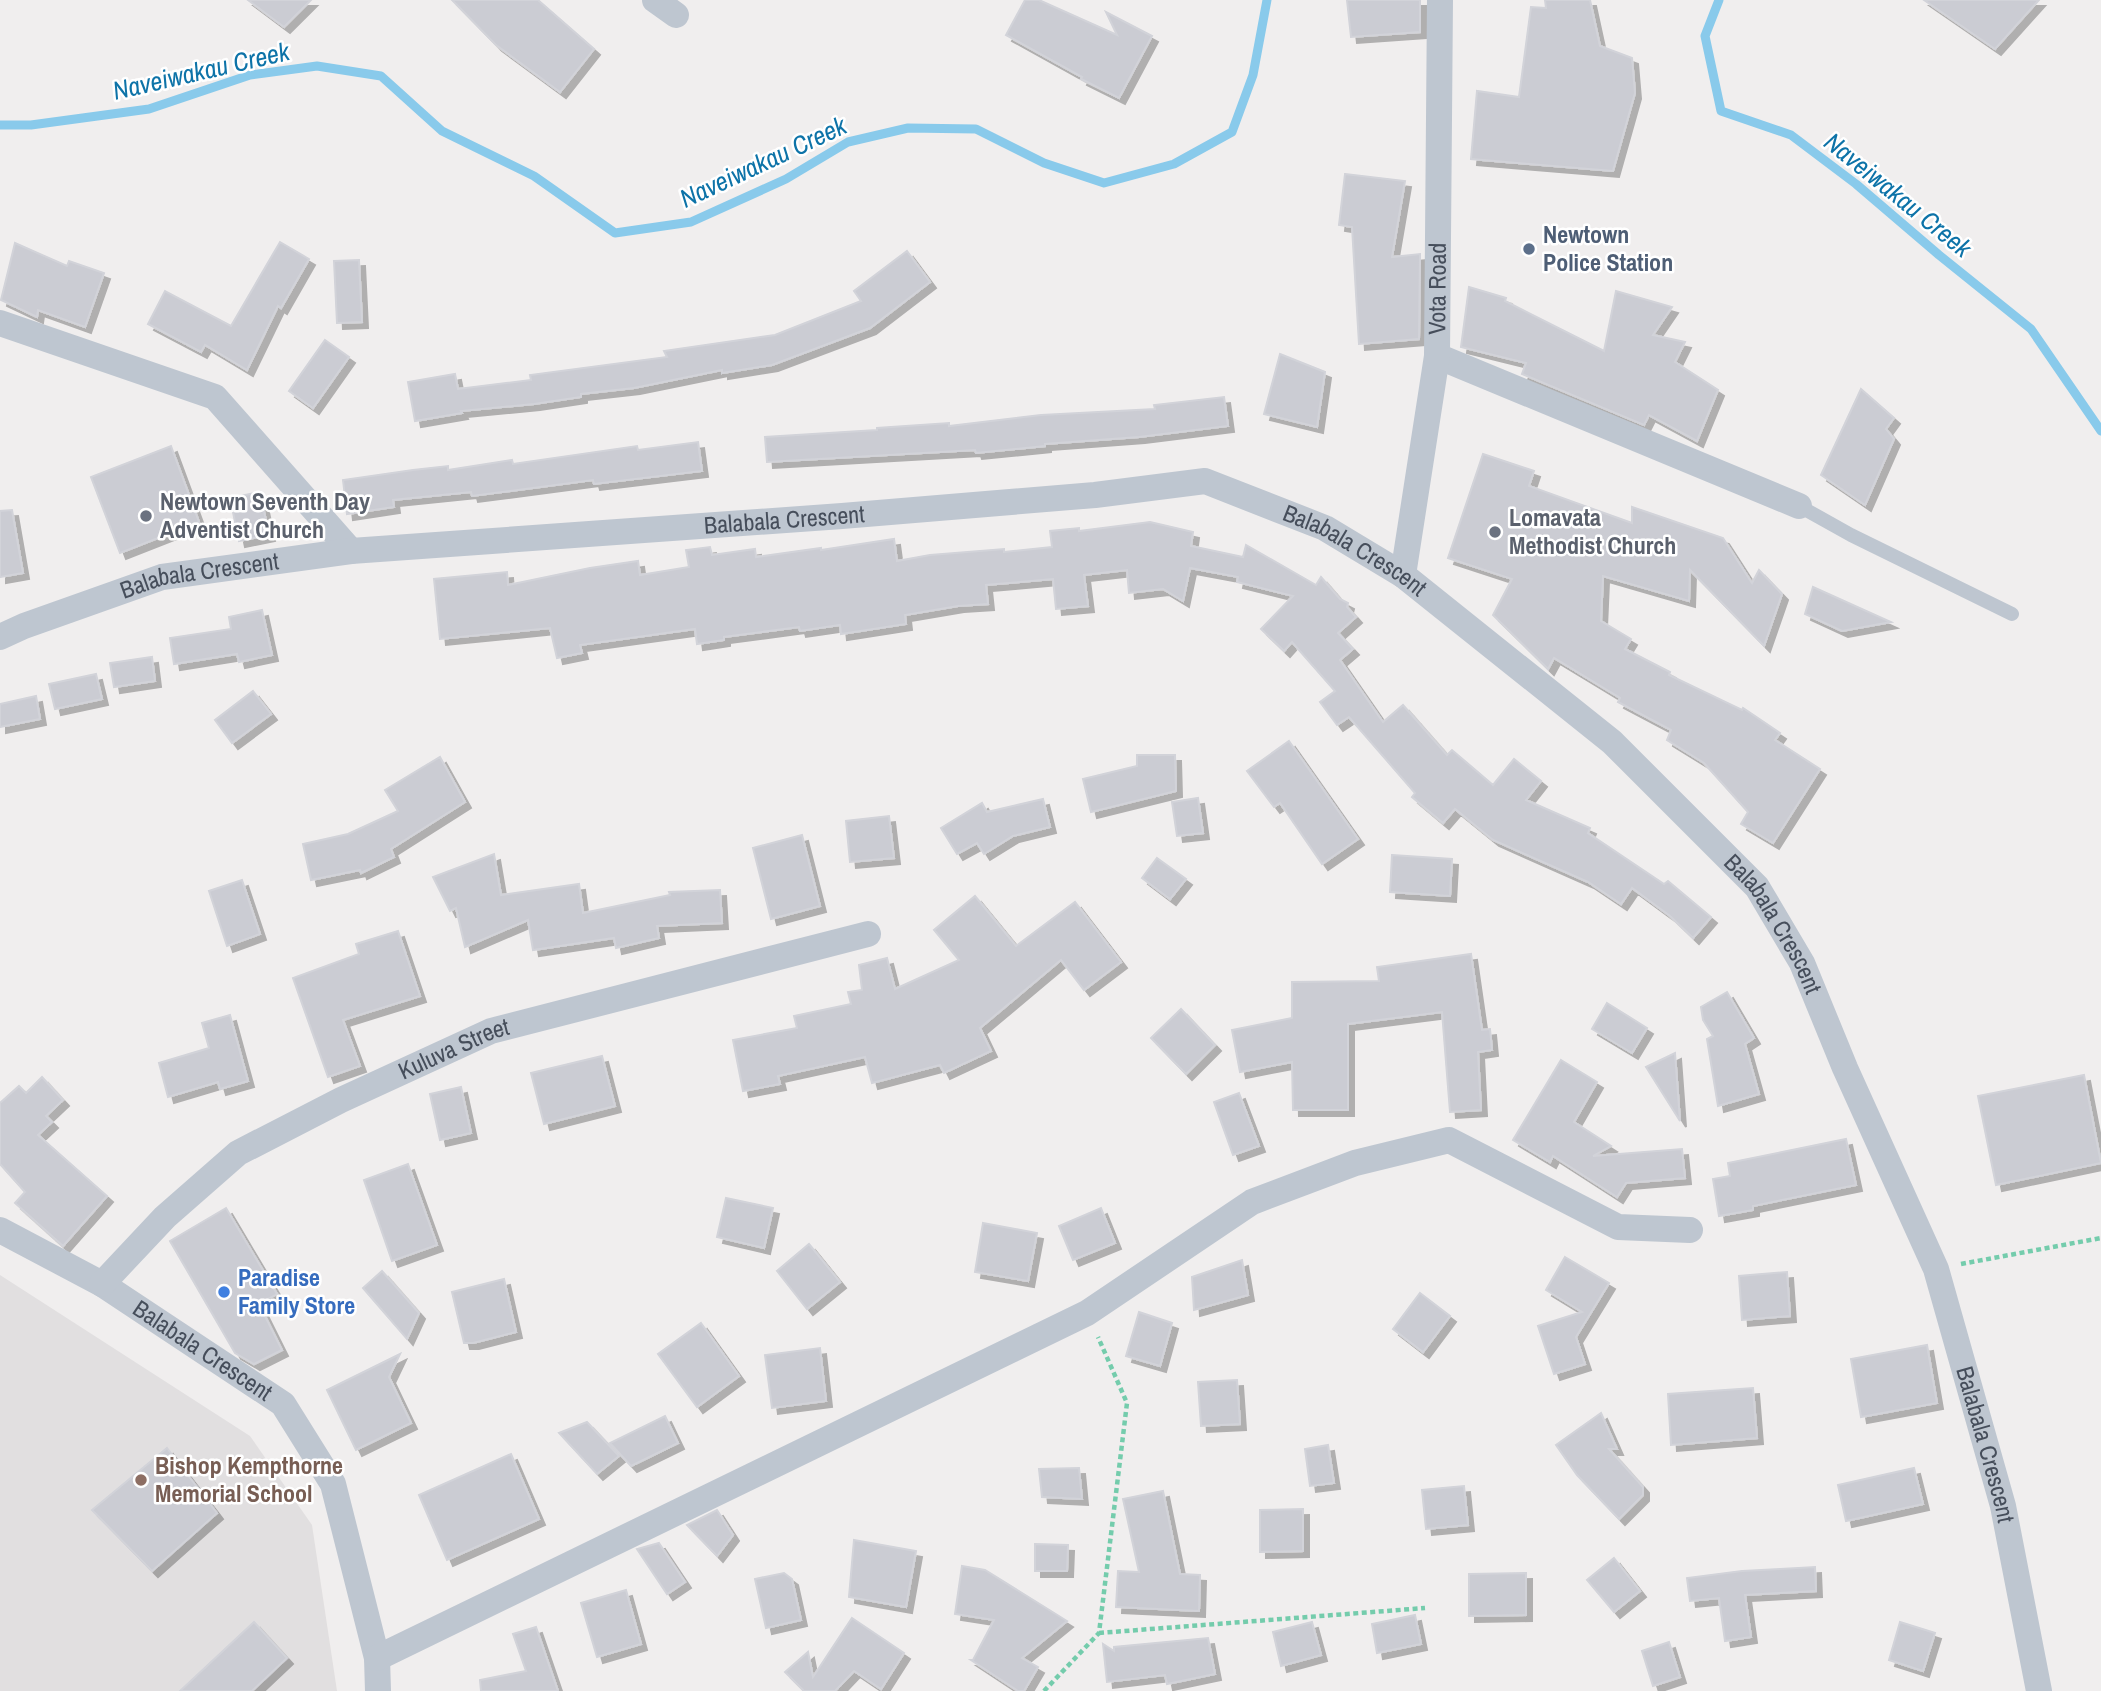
<svg xmlns="http://www.w3.org/2000/svg" width="2101" height="1691" viewBox="0 0 2101 1691" font-family="'Archivo Narrow',sans-serif">
<style>
.education{fill:#e1dfe0}
.lines{fill:none;stroke-linecap:round;stroke-linejoin:round}
.stream{stroke:#89caeb;stroke-width:9}
.building{fill:#cbccd3;stroke:#d2d3d9;stroke-width:2;filter:url(#shadow)}
.path{stroke:#74ccac;stroke-width:4.5;stroke-dasharray:5 3.5;stroke-linecap:butt}
.service{stroke:#bec6d0;stroke-width:14}
.minor{stroke:#bec6d0;stroke-width:26}
.service-dot{fill:#5c6f8a;stroke:#fff;stroke-width:2.5}
.worship-dot{fill:#6b7280;stroke:#fff;stroke-width:2.5}
.shop-dot{fill:#3f7fe0;stroke:#fff;stroke-width:2.5}
.education-dot{fill:#8d6e63;stroke:#fff;stroke-width:2.5}
.labels{text-anchor:middle;stroke-width:5;stroke-linejoin:round;paint-order:stroke}
.service-label{font-size:24px;font-weight:bold;fill:#4e5e75;stroke:#fff;text-anchor:start}
.street-label{font-size:24px;fill:#464e5b;stroke:#fff}
.worship-label{font-size:24px;font-weight:bold;fill:#5b616d;stroke:#fff;text-anchor:start}
.shop-label{font-size:24px;font-weight:bold;fill:#366cbe;stroke:#fff;text-anchor:start}
.education-label{font-size:24px;font-weight:bold;fill:#785e54;stroke:#fff;text-anchor:start}
.water-label{font-size:26px;font-style:italic;fill:#0d73a8;stroke:#fff}
</style>
<defs>
<filter id="shadow"><feDropShadow dx="6" dy="6" stdDeviation="0" flood-color="#0004"/></filter>
</defs>
<rect width="100%" height="100%" fill="#f0eeee"/>
<polygon class="education" points="0,1275 250,1436 312,1525 337,1691 0,1691"/>
<g class="lines">
<g class="stream">
<polyline points="1719,0 1705,36 1721,111 1791,135 1856,184 1939,255 2031,329 2101,431"/>
<polyline points="0,125 31,125 149,109 250,75 317,66 381,76 442,131 534,176 615,233 691,222 786,179 848,142 908,128 976,129 1044,163 1104,183 1174,164 1232,132 1253,75 1267,0"/>
</g>
</g>
<g class="building">
<polygon points="248,0 311,0 284,27"/>
<polygon points="452,0 538,0 594,49 560,92 496,45"/>
<polygon points="1025,0 1039,0 1117,35 1106,12 1152,36 1119,98 1081,79 1082,77 1006,35"/>
<polygon points="1347,0 1420,0 1420,32 1351,37"/>
<polygon points="1545,0 1590,0 1600,46 1632,58 1635,93 1613,171 1471,159 1477,91 1519,97 1531,7 1546,8"/>
<polygon points="1924,0 2039,0 1995,49"/>
<polygon points="1345,174 1405,181 1392,257 1420,254 1419,339 1359,344 1352,227 1339,225"/>
<polygon points="280,242 309,259 281,308 278,306 247,370 205,345 201,352 148,324 165,291 231,326"/>
<polygon points="15,243 67,266 69,261 104,273 85,327 38,310 37,317 1,300"/>
<polygon points="907,251 930,282 870,328 772,365 722,373 722,370 634,388 581,394 581,397 534,404 461,411 462,413 415,421 408,382 455,374 458,389 531,380 530,375 667,357 664,351 775,335 861,301 854,291"/>
<polygon points="359,260 362,322 337,323 334,261"/>
<polygon points="1469,287 1506,298 1505,301 1604,351 1616,291 1672,307 1653,335 1685,342 1675,362 1718,390 1697,441 1649,415 1644,425 1522,374 1526,363 1461,347"/>
<polygon points="325,340 349,357 313,408 289,391"/>
<polygon points="1280,354 1325,372 1317,427 1264,414"/>
<polygon points="1861,389 1894,418 1886,429 1894,439 1865,505 1821,475"/>
<polygon points="1224,397 1228,426 1139,437 1045,444 1045,446 976,453 975,450 767,462 765,437 877,430 877,428 949,423 949,426 1041,415 1155,409 1154,405"/>
<polygon points="698,442 702,471 594,484 593,480 472,496 471,492 393,500 394,507 347,514 343,480 413,470 448,466 448,470 512,460 513,464 637,446 638,450"/>
<polygon points="171,446 199,522 120,553 91,477"/>
<polygon points="1483,454 1534,471 1529,486 1632,523 1632,507 1723,538 1752,583 1759,570 1782,594 1764,646 1690,570 1689,601 1603,576 1601,621 1631,639 1625,649 1670,672 1669,675 1742,710 1743,708 1780,733 1775,740 1820,769 1773,843 1741,824 1748,812 1704,763 1667,740 1671,730 1618,702 1620,698 1554,658 1548,669 1493,615 1512,579 1448,558"/>
<polygon points="260,492 269,535 239,541 230,498"/>
<polygon points="12,510 23,573 0,577 0,511"/>
<polygon points="1150,522 1193,532 1191,546 1243,557 1246,545 1316,585 1321,577 1340,599 1348,603 1347,607 1356,617 1338,633 1353,649 1340,660 1383,722 1403,705 1447,755 1452,750 1493,785 1514,759 1541,781 1526,800 1590,828 1588,833 1664,884 1668,881 1711,917 1693,938 1670,916 1632,888 1621,904 1588,882 1493,840 1455,809 1443,823 1412,797 1415,793 1349,717 1337,725 1320,702 1335,691 1292,642 1284,651 1261,629 1293,596 1237,582 1238,577 1190,568 1183,601 1163,589 1129,593 1127,570 1084,575 1088,606 1056,609 1053,579 986,585 988,604 958,606 905,615 906,624 841,634 840,625 800,631 799,627 724,637 724,640 697,644 695,629 580,645 582,653 557,658 550,628 440,639 434,579 507,572 508,585 590,568 638,561 640,575 689,567 686,550 710,547 712,555 755,549 756,557 821,548 821,550 894,539 897,561 930,555 1004,549 1004,552 1052,547 1050,531 1079,528 1079,531"/>
<polygon points="1813,587 1891,622 1842,631 1805,614"/>
<polygon points="262,610 272,655 239,662 237,654 174,664 170,638 231,629 229,617"/>
<polygon points="152,657 155,681 114,687 110,663"/>
<polygon points="96,674 102,699 55,709 49,684"/>
<polygon points="253,691 271,714 232,743 215,720"/>
<polygon points="36,696 40,719 0,727 0,704"/>
<polygon points="1289,741 1358,839 1322,864 1280,803 1274,807 1247,771"/>
<polygon points="1137,755 1175,755 1176,791 1091,812 1083,779 1137,766"/>
<polygon points="440,757 465,802 391,849 394,857 361,873 360,870 311,880 303,844 348,834 398,811 385,790"/>
<polygon points="1198,798 1203,833 1177,836 1172,802"/>
<polygon points="1043,799 1050,827 1013,836 984,854 977,843 957,854 941,828 982,803 987,812"/>
<polygon points="889,816 894,858 850,862 846,821"/>
<polygon points="802,835 820,906 771,919 753,848"/>
<polygon points="494,854 501,895 579,884 583,913 670,895 669,892 720,890 722,923 657,926 659,938 616,948 614,938 533,950 528,920 465,947 456,908 450,911 433,877"/>
<polygon points="1392,855 1452,859 1450,896 1390,892"/>
<polygon points="1157,858 1186,879 1170,899 1142,878"/>
<polygon points="242,880 260,934 227,946 209,891"/>
<polygon points="975,896 1016,946 1075,902 1121,962 1084,990 1061,960 980,1028 991,1051 944,1073 940,1065 872,1083 865,1057 778,1076 780,1084 743,1091 733,1040 797,1028 794,1016 851,1004 848,992 862,990 859,965 887,958 895,989 959,960 934,930"/>
<polygon points="398,931 420,996 343,1020 360,1066 328,1077 293,978 359,954 356,944"/>
<polygon points="1471,954 1482,1030 1490,1029 1492,1050 1478,1052 1481,1110 1450,1112 1442,1012 1348,1024 1348,1110 1293,1110 1292,1062 1240,1072 1232,1030 1292,1018 1292,982 1379,981 1377,967"/>
<polygon points="1727,992 1754,1038 1745,1044 1759,1094 1718,1106 1707,1039 1713,1036 1703,1020 1701,1007"/>
<polygon points="1607,1003 1647,1028 1632,1053 1592,1029"/>
<polygon points="1181,1009 1215,1045 1186,1074 1151,1038"/>
<polygon points="230,1015 248,1081 220,1089 218,1082 168,1097 159,1063 209,1048 202,1023"/>
<polygon points="1675,1053 1680,1121 1646,1067"/>
<polygon points="602,1056 615,1106 544,1124 531,1073"/>
<polygon points="1561,1060 1597,1082 1574,1122 1611,1146 1593,1156 1682,1149 1685,1178 1626,1183 1617,1197 1553,1156 1550,1162 1513,1140"/>
<polygon points="2084,1075 2101,1163 1996,1185 1978,1096"/>
<polygon points="42,1077 63,1100 46,1116 52,1122 38,1135 107,1196 63,1246 15,1203 25,1192 0,1164 0,1103 19,1086 26,1093"/>
<polygon points="461,1087 471,1133 440,1140 430,1094"/>
<polygon points="1239,1093 1259,1146 1233,1155 1214,1102"/>
<polygon points="1846,1139 1856,1185 1753,1206 1753,1210 1719,1216 1713,1179 1730,1176 1728,1163"/>
<polygon points="408,1164 437,1245 392,1261 364,1180"/>
<polygon points="726,1198 773,1208 764,1248 717,1237"/>
<polygon points="226,1208 277,1294 259,1304 282,1350 254,1364 235,1353 170,1241"/>
<polygon points="1101,1208 1115,1243 1073,1260 1059,1226"/>
<polygon points="983,1223 1037,1233 1028,1281 975,1272"/>
<polygon points="809,1244 840,1282 807,1309 777,1271"/>
<polygon points="1565,1257 1609,1283 1576,1337 1585,1364 1554,1374 1538,1326 1582,1312 1546,1290"/>
<polygon points="1242,1260 1248,1295 1194,1310 1192,1277"/>
<polygon points="382,1271 419,1313 407,1339 363,1288"/>
<polygon points="1787,1272 1790,1316 1742,1320 1739,1276"/>
<polygon points="504,1279 516,1332 473,1343 464,1343 452,1292"/>
<polygon points="1420,1293 1450,1316 1423,1352 1393,1329"/>
<polygon points="1139,1312 1172,1323 1160,1366 1126,1356"/>
<polygon points="701,1323 739,1376 697,1407 658,1354"/>
<polygon points="1927,1345 1937,1403 1861,1417 1851,1359"/>
<polygon points="820,1348 826,1401 772,1408 765,1355"/>
<polygon points="400,1354 389,1377 411,1423 356,1450 327,1390"/>
<polygon points="1237,1380 1240,1424 1201,1426 1198,1382"/>
<polygon points="1753,1388 1757,1438 1671,1445 1668,1394"/>
<polygon points="1601,1413 1617,1449 1609,1449 1643,1487 1643,1495 1619,1519 1577,1475 1556,1445"/>
<polygon points="665,1416 678,1443 631,1466 610,1443"/>
<polygon points="587,1422 619,1456 597,1474 559,1433"/>
<polygon points="1328,1445 1334,1483 1310,1486 1305,1449"/>
<polygon points="167,1448 217,1513 152,1571 92,1510"/>
<polygon points="511,1454 539,1519 447,1560 419,1495"/>
<polygon points="1079,1468 1082,1499 1042,1497 1039,1469"/>
<polygon points="1914,1468 1923,1504 1846,1521 1838,1485"/>
<polygon points="1464,1486 1468,1525 1426,1529 1422,1490"/>
<polygon points="1163,1491 1180,1574 1200,1575 1199,1611 1116,1607 1118,1571 1139,1572 1123,1499"/>
<polygon points="1303,1509 1303,1551 1260,1552 1260,1510"/>
<polygon points="717,1510 733,1535 717,1556 687,1525"/>
<polygon points="854,1540 916,1551 906,1607 849,1597"/>
<polygon points="659,1543 685,1582 667,1594 637,1549"/>
<polygon points="1035,1544 1068,1545 1067,1571 1035,1571"/>
<polygon points="1614,1558 1640,1591 1614,1612 1587,1580"/>
<polygon points="962,1566 985,1570 1067,1621 1022,1658 1038,1667 1024,1691 1018,1691 971,1660 973,1660 994,1620 955,1614"/>
<polygon points="1815,1567 1816,1591 1745,1595 1751,1637 1725,1641 1719,1598 1690,1601 1687,1578 1742,1571"/>
<polygon points="784,1573 792,1579 801,1620 766,1628 755,1579"/>
<polygon points="1526,1573 1526,1615 1469,1616 1469,1574"/>
<polygon points="626,1590 641,1644 597,1657 581,1603"/>
<polygon points="1415,1615 1421,1644 1377,1653 1372,1624"/>
<polygon points="852,1618 904,1653 881,1689 854,1671 835,1691 804,1691 785,1672 808,1652 813,1677"/>
<polygon points="254,1622 287,1658 252,1691 180,1691"/>
<polygon points="1312,1622 1321,1655 1281,1666 1273,1632"/>
<polygon points="1900,1622 1935,1633 1923,1671 1889,1660"/>
<polygon points="536,1627 558,1691 481,1691 480,1680 526,1671 513,1634"/>
<polygon points="1208,1638 1215,1674 1167,1684 1165,1675 1107,1682 1103,1644 1114,1651 1114,1647"/>
<polygon points="1669,1642 1680,1677 1653,1686 1642,1651"/>
</g>
<g class="lines">
<g class="path">
<polyline points="1961,1264 2101,1238"/>
<polyline points="1099,1633 1425,1608"/>
<polyline points="1044,1691 1099,1633 1127,1403 1098,1337"/>
</g>
<polyline class="service" points="1799,506 1851,535 2012,614"/>
<g class="minor">
<polyline points="655,0 676,15"/>
<polyline points="0,323 215,397 351,551"/>
<polyline points="1437,356 1799,506"/>
<path id="s1" d="M1403,575L1437,356L1440,0"/>
<path id="s2" d="M0,637L24,626L162,577L351,551L842,516L1095,495L1205,481L1325,528L1403,575L1612,742L1757,887L1802,963L1845,1068L1936,1269L2003,1506L2039,1691"/>
<path id="s3" d="M0,1230L102,1284L283,1404L333,1484L377,1658L378,1691"/>
<path id="s4" d="M102,1284L165,1217L238,1153L341,1100L491,1031L868,934"/>
<polyline points="377,1658 1087,1313 1252,1202 1355,1163 1449,1140 1618,1227 1690,1230"/>
</g>
</g>
<circle class="service-dot" cx="1529" cy="249" r="7"/>
<g class="worship-dot">
<circle cx="146" cy="516" r="7"/>
<circle cx="1495" cy="532" r="7"/>
</g>
<circle class="shop-dot" cx="224" cy="1292" r="7"/>
<circle class="education-dot" cx="141" cy="1480" r="7"/>
<g class="labels">
<g class="service-label">
<text x="1543" y="243">Newtown<tspan x="1543" dy="28">Police Station</tspan></text>
</g>
<g class="street-label">
<text dy="8" stroke="none"><textPath href="#s1" startOffset="289">Vota Road</textPath></text>
<text dy="8" stroke="none"><textPath href="#s2" startOffset="798">Balabala Crescent</textPath></text>
<text dy="8" stroke="none"><textPath href="#s2" startOffset="1386">Balabala Crescent</textPath></text>
<text dy="8" stroke="none"><textPath href="#s2" startOffset="210">Balabala Crescent</textPath></text>
<text dy="8" stroke="none"><textPath href="#s2" startOffset="1953">Balabala Crescent</textPath></text>
<text dy="8" stroke="none"><textPath href="#s4" startOffset="429">Kuluva Street</textPath></text>
<text dy="8" stroke="none"><textPath href="#s3" startOffset="236">Balabala Crescent</textPath></text>
<text dy="8" stroke="none"><textPath href="#s2" startOffset="2518">Balabala Crescent</textPath></text>
</g>
<g class="worship-label">
<text x="160" y="510">Newtown Seventh Day<tspan x="160" dy="28">Adventist Church</tspan></text>
<text x="1509" y="526">Lomavata<tspan x="1509" dy="28">Methodist Church</tspan></text>
</g>
<g class="shop-label">
<text x="238" y="1286">Paradise<tspan x="238" dy="28">Family Store</tspan></text>
</g>
<g class="education-label">
<text x="155" y="1474">Bishop Kempthorne<tspan x="155" dy="28">Memorial School</tspan></text>
</g>
<g class="water-label">
<text transform="translate(201 71) rotate(-13)" y="9">Naveiwakau Creek</text>
<text transform="translate(763 162) rotate(-25)" y="9">Naveiwakau Creek</text>
<text transform="translate(1898 195) rotate(39)" y="9">Naveiwakau Creek</text>
</g>
</g>
</svg>
